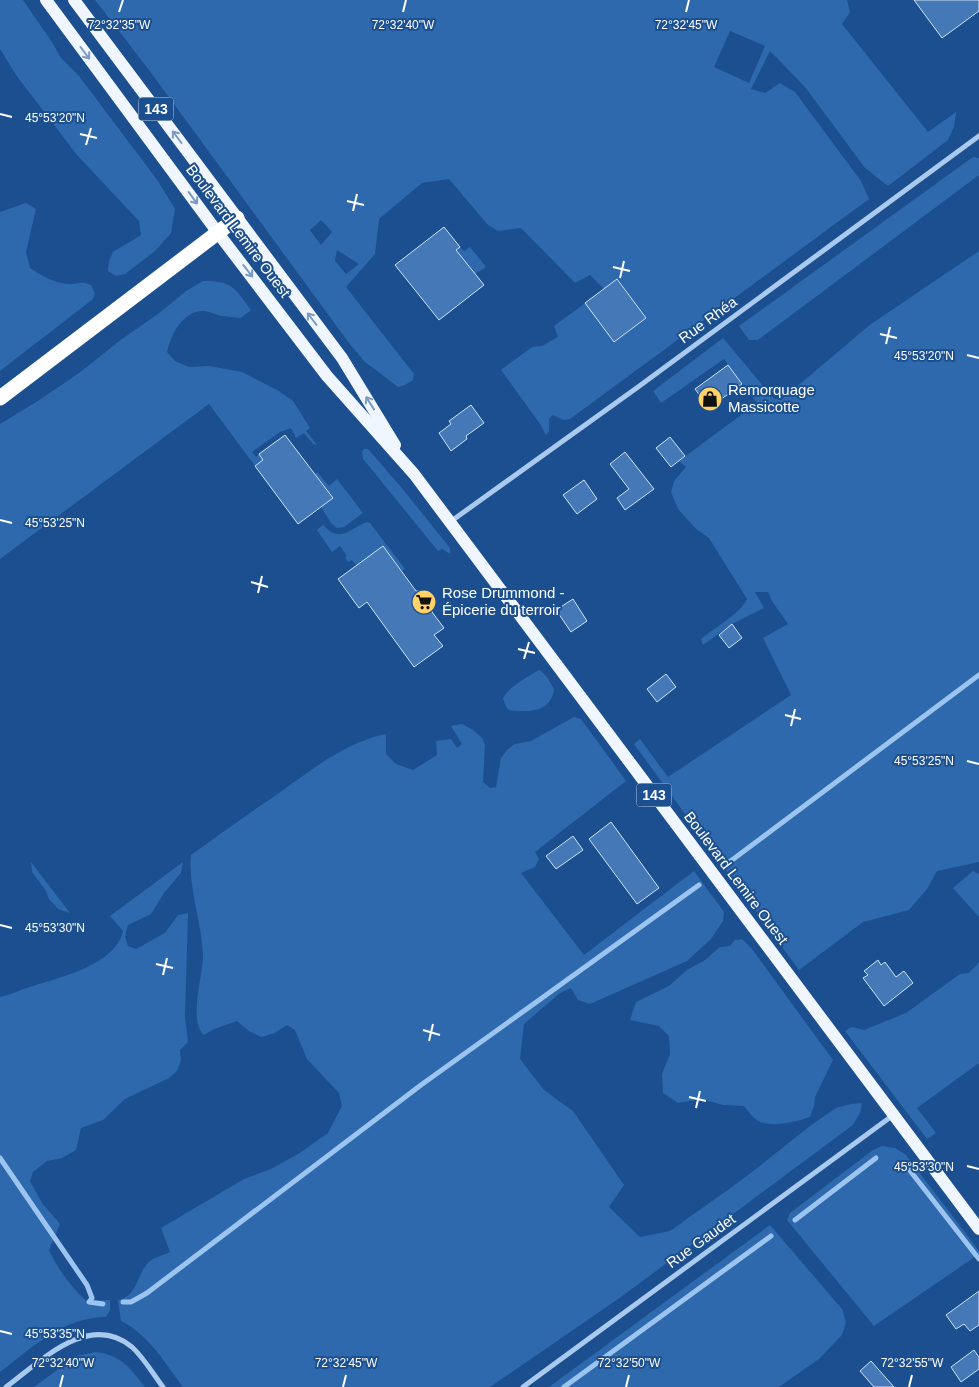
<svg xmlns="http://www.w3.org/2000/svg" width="979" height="1387" viewBox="0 0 979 1387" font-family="Arial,sans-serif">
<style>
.green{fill:#2e69ad;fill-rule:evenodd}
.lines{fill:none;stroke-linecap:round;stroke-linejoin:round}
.stream{stroke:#9cc4f0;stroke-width:5}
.building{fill:#4478b7;stroke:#cfe3fa}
.minor{stroke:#a9c9ee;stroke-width:5}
.primary{stroke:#f0f6ff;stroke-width:12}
.motorway{stroke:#fff;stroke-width:15}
.oneway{stroke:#7b9ac1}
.ticks{fill:none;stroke:#fff;stroke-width:2}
.labels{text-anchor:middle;stroke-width:4;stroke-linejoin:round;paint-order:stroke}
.shield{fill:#1b4f8f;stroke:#bbcadd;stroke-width:1}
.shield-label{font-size:14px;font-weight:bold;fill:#fff}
.street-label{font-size:15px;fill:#fff;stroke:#1b4f8f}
.poi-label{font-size:15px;fill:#fff;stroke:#1b4f8f;text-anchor:start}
.ticks-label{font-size:12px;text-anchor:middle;fill:#fff;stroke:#1b4f8f;stroke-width:4;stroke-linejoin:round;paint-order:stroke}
</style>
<rect width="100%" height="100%" fill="#1b4f8f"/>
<g class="green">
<polygon points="0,0 23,0 52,42 61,58 79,76 158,181 175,209 171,233 155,251 125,274 116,276 108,271 109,261 113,252 141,235 139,221 77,155 16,75 0,49"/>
<path d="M95,0H847L850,12L842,24L928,132L956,112L954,127L948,140L888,186L865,168L805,87L770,51L751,89L765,93L780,83L795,92L861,181L869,199L570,419L563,420L553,415L549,419V431L546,435L540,424L501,370L532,347L542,346L558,337L554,326L585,303L614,342L646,318L618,279L604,289L590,275L575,283L521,228L498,231L488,225L449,179L422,183L379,219L375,254L346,287L414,374L413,380L405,385L398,387L365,362L349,343L149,70ZM730,31L765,46L749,83L714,67ZM321,220L332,232L321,245L310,230ZM337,250L359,264L346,274L335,261Z"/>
<polygon points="973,157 979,158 979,175 758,340 749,340 739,326"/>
<path d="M26,203L36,209L26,252L30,268C41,275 54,283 67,284C78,285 79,280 91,285L95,294L93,299L0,371V212Z"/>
<polygon points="460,247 464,251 470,247 486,267 475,274 456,250"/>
<path d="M979,251V862L937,871L927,889L909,910L863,922L799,970L634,744L640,739L668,777L791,695L763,638L788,624L772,601L768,592H755L764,608L732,624L703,645L701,639C713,629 741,613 747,599L709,538L696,529L678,509L671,492L674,481L686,467L679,461L757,403L724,359L661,403L653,391L723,338L774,399H782L871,324Z"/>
<path d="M203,281C231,280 235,288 251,310L241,318C235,317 228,317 222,316C216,315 210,311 203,311C183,311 171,334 167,352L175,361L189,367L209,366L242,372L279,391L293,401L310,428L306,431L317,445L313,444L304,433L296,438L291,428L280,432L252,452L256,457L259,454L263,460L255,466L209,404L0,559V424L41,399L79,373L122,339L162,311L186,291Z"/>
<polygon points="364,449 368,449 401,487 450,548 450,554 442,549 438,551 368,465 363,459 362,452"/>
<polygon points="317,472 329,486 337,479 363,513 344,527 337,528 331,523 321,507 333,498 315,474"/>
<path d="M367,522L370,523L405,569L402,571L383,547L357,566L352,560L348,562L345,557L347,556L340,546L332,552L317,530L323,525C341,544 349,529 367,522Z"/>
<path d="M540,670L547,677L554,689C552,708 536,712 520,711C516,711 511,711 508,709C505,706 504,702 503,698C511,685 525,679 537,671Z"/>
<path d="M574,717L581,719L626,781L535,852L539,859L535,867L521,873L584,955L694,871L724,912L723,921L711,939L687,961L590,1004L578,1000L571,988L560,993L524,1024L520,1059L544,1090L573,1111L624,1185L609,1207L640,1237L670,1231L743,1179L810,1126L836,1108L851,1104L862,1103L860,1113L853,1125L621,1297L490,1387H183C165,1363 149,1335 121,1321L118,1300C137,1297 137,1274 148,1263C152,1258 164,1255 170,1252L161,1228L244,1179L271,1169L298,1154L328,1133L342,1106L339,1093L307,1059L295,1030L287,1025L275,1033L261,1037L249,1031L237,1021L214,1029L204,1035C188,1021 203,976 203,956C202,922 188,889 191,855C220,834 249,813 279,793C313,769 344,743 386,734V754L396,764L413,770L437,755L436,741L451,739L457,748L462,744L451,726L462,724L473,730L482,738L485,745L483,782L490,788L496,787L501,758L507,750L515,744L531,741L538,737Z"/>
<polygon points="31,862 70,913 58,909 49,899 46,891 32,872"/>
<path d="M183,862L181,873L164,893L151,914L128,925L125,937L128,946L136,949L165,933L178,915L188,913L185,1017L188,1042L180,1050L181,1060L177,1071L169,1078L125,1099L103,1120L81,1128L76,1150L62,1158L47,1161L33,1172L30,1181L42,1203L60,1224L49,1250C58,1270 70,1285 86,1301L110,1300V1310L106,1317C63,1317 32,1348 0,1372V997C11,995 19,990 30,987C58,978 116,965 123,931L110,916Z"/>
<polygon points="973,871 979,874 979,917 953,888"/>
<path d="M742,939L752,949L833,1060L815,1097L814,1106L810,1117C795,1122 773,1128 758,1121C753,1118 748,1111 744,1106L723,1105L702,1099L678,1103L663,1093L662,1074L670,1054L669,1036L659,1026L630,1020L636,1002L669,986L687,970L705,960L720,947L730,946L735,940Z"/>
<polygon points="979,962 979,1063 917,1108 936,1133 927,1139 845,1031 852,1027 864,1030 906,1013 960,974 969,973"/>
<polygon points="882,1146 895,1148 906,1155 979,1251 979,1254 874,1326 787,1220 790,1213 873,1150"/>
<polygon points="770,1225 842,1309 846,1322 842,1335 819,1359 779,1387 549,1387"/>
<path d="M96,1352C121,1355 130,1368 145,1387H34L76,1356Z"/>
</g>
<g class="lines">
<g class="stream">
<polyline points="728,863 979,675"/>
<polyline points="0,1158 87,1285 92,1298 89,1302 103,1304"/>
<polyline points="904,1163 979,1259"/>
<polyline points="795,1220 876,1158"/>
<polyline points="123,1302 131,1302 147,1293 421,1085 699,885"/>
<polyline points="564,1387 771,1236"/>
</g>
</g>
<g class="building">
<polygon points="914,0 979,0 979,11 942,38"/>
<polygon points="444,227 460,247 456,250 484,285 439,320 395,265"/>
<polygon points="617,279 646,318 614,342 585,303"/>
<polygon points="728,365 742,384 709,408 695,389"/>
<polygon points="471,405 484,423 466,436 467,439 451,451 439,433 451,424 449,421"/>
<polygon points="285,435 333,498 298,524 255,466 263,460 259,454"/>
<polygon points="670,437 685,456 671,467 656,448"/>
<polygon points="625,452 654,489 625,510 617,498 629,489 610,464"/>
<polygon points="584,480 597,499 577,514 563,495"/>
<polygon points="383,546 416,591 428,592 435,602 432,612 444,628 434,635 443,646 414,667 367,602 359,608 338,579"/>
<polygon points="573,599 587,621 571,632 556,610"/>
<polygon points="732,624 742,638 729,648 719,635"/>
<polygon points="666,674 676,687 657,702 647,689"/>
<polygon points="611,822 659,888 637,904 589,839"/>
<polygon points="573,836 583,850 556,869 546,856"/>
<polygon points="878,960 881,965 885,962 896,977 904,971 913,983 884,1006 863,978 868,975 864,971"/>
<polygon points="979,1291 979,1325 970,1331 964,1324 956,1329 946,1315"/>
<polygon points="974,1350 979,1357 979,1369 961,1382 951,1367"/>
<polygon points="871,1361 894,1387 874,1387 860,1371"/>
</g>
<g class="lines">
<g class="minor">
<polyline points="450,522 638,387 979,136"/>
<path d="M6,1387C40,1362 89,1311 132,1347C144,1358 153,1374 163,1387"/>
<polyline points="523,1387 892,1116"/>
</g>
<g class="primary">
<polyline points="46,0 218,233 327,376 414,474 979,1229"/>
<polyline points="74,0 342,358 395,445"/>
</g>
<polyline class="motorway" points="0,398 237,218"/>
</g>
<defs><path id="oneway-shaft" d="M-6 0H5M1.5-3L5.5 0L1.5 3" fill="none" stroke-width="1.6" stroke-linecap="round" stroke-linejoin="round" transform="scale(1.25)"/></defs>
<g class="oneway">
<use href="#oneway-shaft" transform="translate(85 53) rotate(53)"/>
<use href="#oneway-shaft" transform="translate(177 137) rotate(-127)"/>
<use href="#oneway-shaft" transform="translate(193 198) rotate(54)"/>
<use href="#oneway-shaft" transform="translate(248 271) rotate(52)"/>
<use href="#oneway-shaft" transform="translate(312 319) rotate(-127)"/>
<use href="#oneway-shaft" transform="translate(370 403) rotate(-122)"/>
</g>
<path class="ticks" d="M119,12L123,0M403,12L406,0M686,12L689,0M0,114L12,117M80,134L97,138M86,145L91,128M347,201L364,205M353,211L357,194M613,267L630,271M620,278L624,261M880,334L897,338M886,344L890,327M967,355L979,358M0,520L12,523M251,582L268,587M258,593L262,576M518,649L535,653M524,659L529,642M785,715L801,719M791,726L795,709M967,761L979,764M0,925L12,928M156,964L173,968M163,975L167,958M423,1030L440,1035M429,1041L433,1024M689,1097L706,1101M696,1108L700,1091M967,1166L979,1169M0,1331L12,1334M60,1387L63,1375M343,1387L346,1375M626,1387L629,1375M909,1387L912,1375"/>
<defs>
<symbol id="shop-disc" viewBox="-11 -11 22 22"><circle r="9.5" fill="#ffd166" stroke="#1b4f8f"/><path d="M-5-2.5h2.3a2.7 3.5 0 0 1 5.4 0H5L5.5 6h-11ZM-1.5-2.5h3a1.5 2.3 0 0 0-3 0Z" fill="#111"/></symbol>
<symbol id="supermarket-disc" viewBox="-11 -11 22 22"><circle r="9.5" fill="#ffd166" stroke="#1b4f8f"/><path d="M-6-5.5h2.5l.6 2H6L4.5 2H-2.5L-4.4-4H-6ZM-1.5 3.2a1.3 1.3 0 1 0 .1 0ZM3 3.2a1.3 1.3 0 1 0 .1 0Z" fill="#111"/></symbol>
</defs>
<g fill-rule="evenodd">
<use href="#shop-disc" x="696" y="385" width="28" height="28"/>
<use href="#supermarket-disc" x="410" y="588" width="28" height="28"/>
</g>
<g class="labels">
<g class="shield">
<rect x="138.5" y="97.5" width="35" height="23" rx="4"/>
<rect x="636.5" y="783.5" width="35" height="23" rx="4"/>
</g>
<g class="shield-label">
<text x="156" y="114">143</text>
<text x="654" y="800">143</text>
</g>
<g class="street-label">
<text transform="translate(238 231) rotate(53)" y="5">Boulevard Lemire Ouest</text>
<text transform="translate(708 320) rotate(-36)" y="5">Rue Rhéa</text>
<text transform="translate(736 878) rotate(53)" y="5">Boulevard Lemire Ouest</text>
<text transform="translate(701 1241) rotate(-36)" y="5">Rue Gaudet</text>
</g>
<g class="poi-label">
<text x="728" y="395">Remorquage<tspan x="728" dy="17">Massicotte</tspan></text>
<text x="442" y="598">Rose Drummond -<tspan x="442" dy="17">Épicerie du terroir</tspan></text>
</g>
</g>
<g class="ticks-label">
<text x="119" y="29">72°32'35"W</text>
<text x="403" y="29">72°32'40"W</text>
<text x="686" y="29">72°32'45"W</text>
<text x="55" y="122">45°53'20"N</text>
<text x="924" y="360">45°53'20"N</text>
<text x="55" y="527">45°53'25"N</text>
<text x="924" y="765">45°53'25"N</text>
<text x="55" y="932">45°53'30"N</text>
<text x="924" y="1171">45°53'30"N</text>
<text x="55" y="1338">45°53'35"N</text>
<text x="63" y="1367">72°32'40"W</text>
<text x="346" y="1367">72°32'45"W</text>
<text x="629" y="1367">72°32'50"W</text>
<text x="912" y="1367">72°32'55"W</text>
</g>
</svg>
